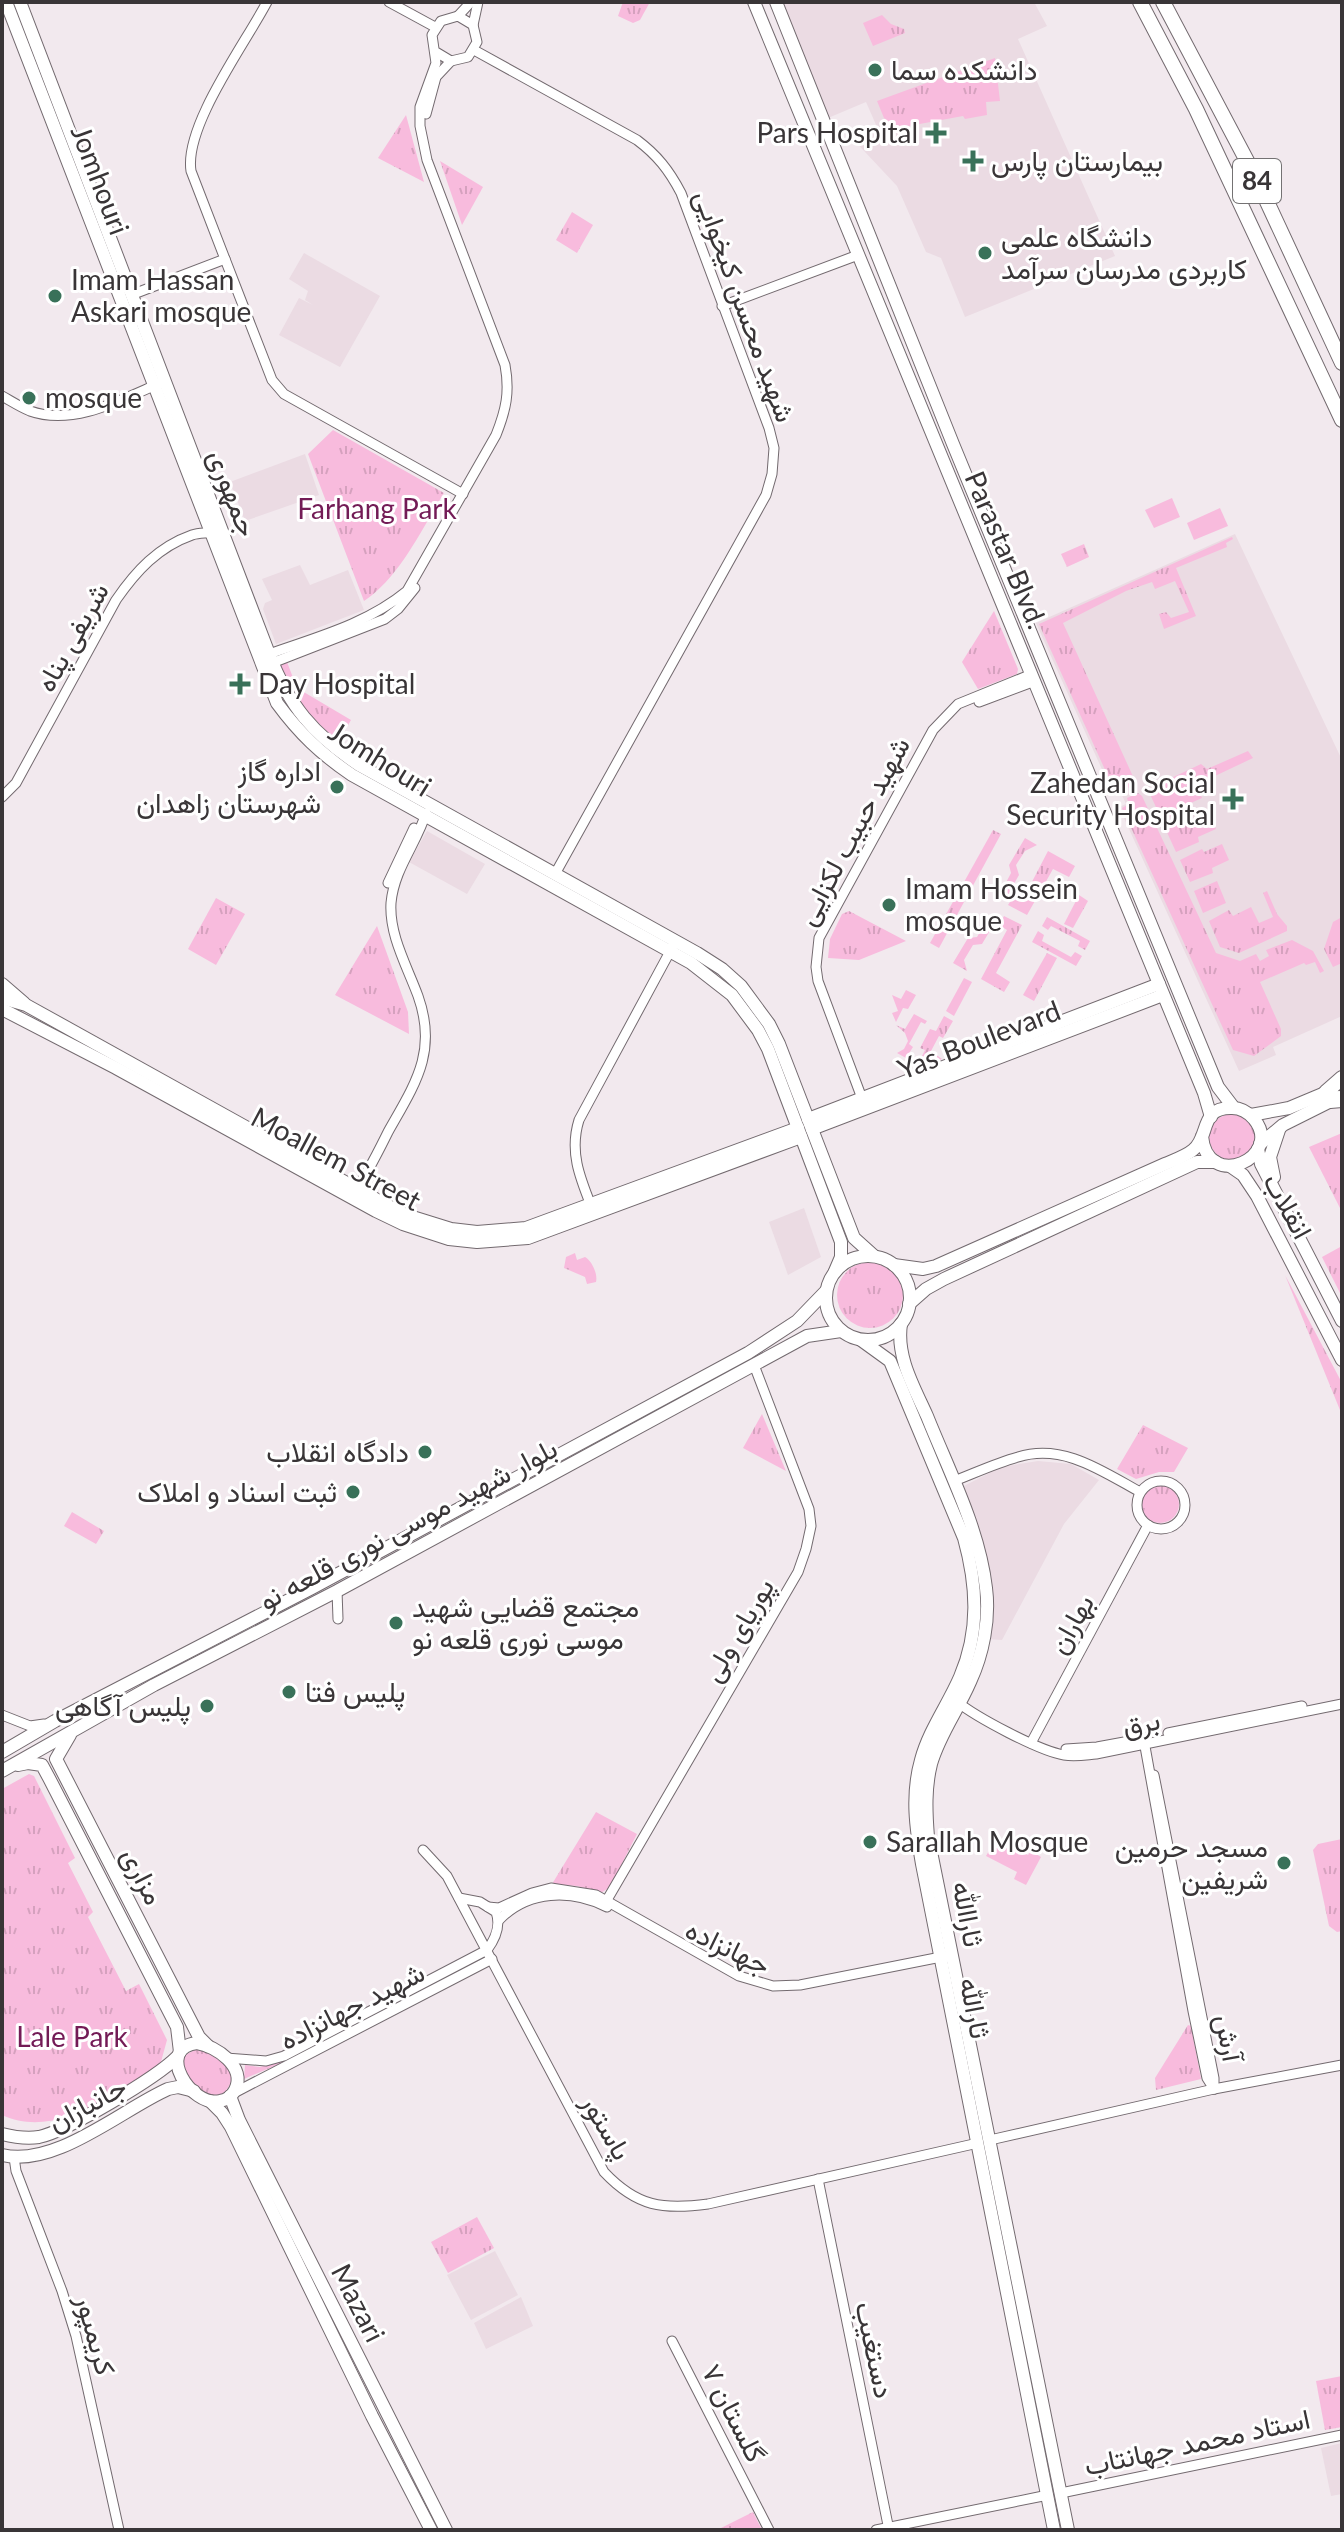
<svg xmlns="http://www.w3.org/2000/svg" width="1344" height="2532" viewBox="0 0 1344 2532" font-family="Lato,Vazirmatn,sans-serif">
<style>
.built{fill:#ebdbe3}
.grass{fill:url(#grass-tufts)}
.garden{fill:#f8bbdd}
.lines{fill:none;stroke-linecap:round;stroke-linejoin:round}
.minor-casing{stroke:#736a6f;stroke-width:11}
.major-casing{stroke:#736a6f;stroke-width:14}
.highway-casing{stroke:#736a6f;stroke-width:16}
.minor{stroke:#fff;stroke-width:9}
.major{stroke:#fff;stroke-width:12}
.highway{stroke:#fff;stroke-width:14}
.poi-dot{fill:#397159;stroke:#fff;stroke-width:3}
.labels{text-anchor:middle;stroke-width:6;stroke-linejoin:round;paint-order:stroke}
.shield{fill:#fff;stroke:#747273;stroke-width:2}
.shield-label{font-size:26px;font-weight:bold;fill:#393537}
.poi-label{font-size:28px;fill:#393537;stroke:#fff;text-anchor:start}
.street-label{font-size:28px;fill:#393537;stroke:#fff}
.park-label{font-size:28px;fill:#731b56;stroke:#fff}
</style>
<defs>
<pattern id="grass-tufts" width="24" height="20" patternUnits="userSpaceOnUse" patternTransform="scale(2)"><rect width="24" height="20" fill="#f8bbdd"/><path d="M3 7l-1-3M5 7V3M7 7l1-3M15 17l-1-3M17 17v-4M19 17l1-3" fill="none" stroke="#d5a1be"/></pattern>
</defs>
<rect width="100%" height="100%" fill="#f2e9ee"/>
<g class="built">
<polygon points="781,2 1034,2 1047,26 1018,39 1115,256 965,317 941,258 926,252 897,186 850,136 877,127 866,102 828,118"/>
<polygon points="304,253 380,296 340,367 279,335 299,298 313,305 305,300 308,291 289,279"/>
<polygon points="305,454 319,495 245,521 230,482"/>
<polygon points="1235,534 1342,760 1342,1016 1273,1047 1276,1055 1239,1071 1119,807 1126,804 1116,782 1109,785 1036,623"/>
<polygon points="300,565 310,585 348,570 364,610 276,644 263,609 265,603 272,600 262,579"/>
<polygon points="427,831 485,864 467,894 409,862"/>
<polygon points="804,1208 821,1257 788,1275 769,1222"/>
<polygon points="1038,1461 1071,1464 1099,1480 1064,1524 1002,1640 987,1639 988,1567 964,1486 1001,1467"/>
<polygon points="495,2251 518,2295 471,2320 447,2275"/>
<polygon points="521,2297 533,2326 486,2349 474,2323"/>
<polygon points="1342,2443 1342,2494 1331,2496 1321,2448"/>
</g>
<g class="grass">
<polygon points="623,2 650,2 640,20 633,23 618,16"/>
<polygon points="882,15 891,24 904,29 905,33 873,46 863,23"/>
<polygon points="995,58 1000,101 986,102 987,115 965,119 963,116 898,128 884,118 877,101"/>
<polygon points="406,115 424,182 378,158"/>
<polygon points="440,161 483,187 462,225"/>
<polygon points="572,212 593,225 577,253 556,240"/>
<path d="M333,430L444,493C421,530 400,577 364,601L308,454Z"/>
<polygon points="1172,498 1180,517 1154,528 1145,510"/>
<polygon points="1232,537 1233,539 1226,543 1227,547 1176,568 1196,616 1164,629 1159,614 1166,612 1171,618 1189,612 1175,581 1155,589 1152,582 1126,591 1063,623 1136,783 1128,788 1123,778 1111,783 1039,624"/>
<polygon points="1084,544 1089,557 1067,567 1061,554"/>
<polygon points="994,611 1018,669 1017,674 978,689 962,662"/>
<polygon points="287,662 297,688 351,720 338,743 294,698 280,666"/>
<polygon points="1248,751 1253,758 1196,785 1202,798 1184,806 1185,810 1162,820 1148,790 1150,788 1201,764 1207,769"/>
<polygon points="1138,793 1142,796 1216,953 1240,961 1256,954 1260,961 1269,956 1266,950 1292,940 1313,951 1324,971 1320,973 1315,962 1306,965 1304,963 1260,982 1281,1029 1281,1036 1254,1056 1233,1050 1122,808 1129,804 1127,798"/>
<polygon points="1209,813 1216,829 1198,837 1199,842 1176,852 1165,828"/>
<polygon points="993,830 1001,834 939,948 930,943"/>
<polygon points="1025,838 1037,845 1025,851 1016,865 1019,875 1006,898 1000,894 1011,873 1009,865"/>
<polygon points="1222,844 1229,860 1212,868 1213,873 1190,882 1180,860 1202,849 1204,852"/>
<polygon points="1048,851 1075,866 1069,877 1053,869 1027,915 1008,905 1013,897 1022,901"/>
<polygon points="1217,881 1226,903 1203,913 1194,891"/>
<polygon points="1267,891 1277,914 1287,926 1287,931 1239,953 1220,947 1209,921 1229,910 1233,916 1251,907 1259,923 1273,917 1263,893"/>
<polygon points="1079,895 1088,901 1073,928 1064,924"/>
<polygon points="216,898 245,914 216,965 188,949"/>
<polygon points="849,911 906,941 859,960 828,958 830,939 842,914"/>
<polygon points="990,915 997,919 982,944 973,945 964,960 967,971 953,963 968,938 977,937"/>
<polygon points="1004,916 1022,925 996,973 1010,982 1004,992 981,979 1007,930 999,925"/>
<polygon points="1047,917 1090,941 1085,950 1078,946 1080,941 1051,926 1048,930 1042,926"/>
<polygon points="1342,917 1342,963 1333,967 1324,949 1333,922"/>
<polygon points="377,926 408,1012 409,1034 335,995"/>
<polygon points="1038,931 1044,935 1042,941 1071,957 1075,952 1082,956 1076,966 1032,942"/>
<polygon points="1047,953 1057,958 1034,1001 1023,995"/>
<polygon points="964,978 972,982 954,1016 946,1011"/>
<polygon points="906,990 916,995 908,1009 903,1008 896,1022 892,1013 898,1011 892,995 901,999"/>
<polygon points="914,1014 927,1021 925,1024 921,1022 909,1044 913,1047 906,1058 897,1053 904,1049 908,1041 905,1033 896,1025 905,1029"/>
<polygon points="944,1016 953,1021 943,1038 939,1036 931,1051 942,1059 915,1070 925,1050 920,1048 930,1029 936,1031"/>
<circle cx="1232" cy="1137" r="23"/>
<polygon points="1342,1133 1342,1212 1309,1147"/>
<polygon points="1342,1246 1342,1297 1322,1257"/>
<path d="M575,1253L577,1260L585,1257C592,1261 598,1274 596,1282L587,1284L585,1277L564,1268L566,1257Z"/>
<circle cx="870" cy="1295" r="33"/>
<polygon points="1285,1275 1342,1383 1342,1415"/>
<polygon points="762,1414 786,1471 743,1448"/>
<polygon points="1143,1425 1188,1448 1174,1472 1159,1472 1136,1479 1117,1469"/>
<circle cx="1160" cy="1504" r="19"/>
<polygon points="72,1512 104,1531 96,1544 64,1526"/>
<path d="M29,1774L34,1776L75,1858L68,1863L93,1912L88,1917L126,1991L139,1984L167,2040L159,2069C114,2094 55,2140 2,2115V1789Z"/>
<polygon points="596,1812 637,1834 610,1887 601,1893 577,1886 552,1884"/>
<polygon points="997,1837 1028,1855 1031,1851 1041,1857 1026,1885 1014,1879 1017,1872 986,1856"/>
<polygon points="1342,1839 1342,1931 1337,1932 1329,1926 1313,1850 1318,1844"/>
<polygon points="1188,2025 1191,2026 1201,2079 1156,2090 1155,2078"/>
<path d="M196,2049C214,2052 224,2062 233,2077C222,2111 199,2091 183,2073L184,2056Z"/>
<polygon points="293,2058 244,2079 245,2065 260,2067"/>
<polygon points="477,2217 494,2248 448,2273 431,2242"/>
<polygon points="1342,2376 1342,2427 1325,2430 1316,2381"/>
<polygon points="753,2512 762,2530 717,2530"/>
</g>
<polygon class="garden" points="1220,508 1228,526 1194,540 1187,523"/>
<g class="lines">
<defs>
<g id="minor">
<polyline points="389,2 435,27"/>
<polyline points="458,16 471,2"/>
<polyline points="473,25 478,2"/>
<path d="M474,50L637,140C657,155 669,170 681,193L769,428L774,448L772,474L766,495L555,874"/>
<polyline points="426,114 436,77 451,61"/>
<polyline points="225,259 272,380 284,394 463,494"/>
<path d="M131,295L225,259L191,171C184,126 245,44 267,2"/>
<polyline points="722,306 858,255"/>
<path d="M2,396C11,401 20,407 30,411C72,426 119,401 158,384"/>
<path d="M269,654C317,637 367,624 407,591L496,435C506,410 510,392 505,365L427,160L420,126V107L436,63L432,35L441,21L458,16L473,25L477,42L468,57L451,61L436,52"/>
<polyline points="272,663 385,619 398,609 415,588"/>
<polyline points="979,702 1035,681"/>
<path d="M2,797L16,783L116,600C136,571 158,547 192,535C201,532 208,534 217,531"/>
<polyline points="388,883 414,828"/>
<polyline points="863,1101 818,981 816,967 819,938 933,730 958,704 1032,674"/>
<path d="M355,1191C368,1173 378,1152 388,1132C415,1084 438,1052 418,996C407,966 389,935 391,903C394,869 417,843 426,813"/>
<path d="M592,1208C580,1178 569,1152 579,1120L673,946"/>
<circle cx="1161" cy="1505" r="24"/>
<path d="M954,1481C975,1473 996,1463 1018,1457C1063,1443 1102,1471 1140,1492"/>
<polyline points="337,1591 338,1619"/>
<path d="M956,1701C976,1717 1039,1751 1064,1755C1075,1757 1085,1755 1096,1754L1342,1704"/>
<polyline points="2,1715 30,1726 44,1724"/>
<polyline points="1168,1733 1302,1706"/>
<polyline points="1144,1741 1193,2011 1207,2078 1214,2089"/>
<polyline points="1031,1743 1148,1525"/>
<polyline points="1066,1749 1097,1747 1146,1738"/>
<polyline points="1154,1775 1214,2078 1214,2089"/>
<path d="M423,1850L447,1876L604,2172C637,2207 663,2210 708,2204L978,2143"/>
<polyline points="604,1905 798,1572 806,1549 811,1526 809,1509 754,1365"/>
<polyline points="488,1907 499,1908 532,1893 551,1888 596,1895 739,1976 773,1986 800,1985 946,1956"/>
<path d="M499,1920C528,1890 571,1889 607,1907"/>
<path d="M226,2058L266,2061L284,2056L487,1950C496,1938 501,1926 496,1912L480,1902L459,1898"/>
<polyline points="232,2094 492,1959"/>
<polyline points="990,2140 1214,2089 1342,2065"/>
<polyline points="14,2157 16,2171 62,2291 76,2336 119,2530"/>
<polyline points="818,2179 889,2530"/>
<polyline points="672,2341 769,2530"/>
<polyline points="1061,2493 1342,2435"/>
<polyline points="876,2530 1048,2495"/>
</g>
<g id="major">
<path d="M6,2L277,703C299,733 321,754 352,775L691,963L732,995L758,1030L768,1049L841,1242V1257L835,1271"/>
<path d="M20,2L269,654C289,706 313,734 359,765L697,953L722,969L741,986L769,1024L779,1044L854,1238L874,1256"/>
<polyline points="754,2 1204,1093 1211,1117"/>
<polyline points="776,2 953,444 1218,1087 1234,1108"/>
<polyline points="2,984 24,1003"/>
<polyline points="2,998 26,1005 381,1202 406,1215 451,1229 477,1232 526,1228 798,1128"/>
<polyline points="2,1009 116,1068 376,1211 403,1224 449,1239 477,1242 528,1238 801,1137"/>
<polyline points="1251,1115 1289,1108 1332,1090"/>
<polyline points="808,1119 1159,984"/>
<polyline points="812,1129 1163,995"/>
<polyline points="1260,1144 1283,1125 1339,1097"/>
<polyline points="1258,1149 1261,1164 1342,1321"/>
<polyline points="1230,1166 1243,1175 1257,1196 1342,1360"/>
<polyline points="1274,1177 1270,1157 1279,1130"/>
<circle cx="868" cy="1298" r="42"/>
<path d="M894,1265L923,1269L936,1266L1165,1164C1174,1160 1186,1156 1193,1150C1210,1137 1199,1107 1232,1108C1241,1108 1248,1112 1254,1119C1285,1157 1207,1193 1202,1136"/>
<polyline points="909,1304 926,1289 944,1279 1197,1162 1216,1162"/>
<path d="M901,1324C896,1357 914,1387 927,1416C949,1471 979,1528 986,1588C990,1619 983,1654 970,1682C958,1710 939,1735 931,1764C925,1788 926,1812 928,1837L1068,2530"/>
<path d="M861,1340L890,1361L964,1538C977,1585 980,1631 960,1677C948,1705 929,1730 921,1760C911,1795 916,1829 922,1864L1054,2530"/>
<polyline points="70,1735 56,1759 199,2037 208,2046"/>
<polyline points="2,1752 55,1721 312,1588 748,1353 797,1321 826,1291"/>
<polyline points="18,1765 28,1763 42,1765 49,1778 177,2027 180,2052"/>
<polyline points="2,1771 154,1685 337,1591 807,1336 841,1331"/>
<path d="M197,2043C216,2046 247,2067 235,2090C232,2096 227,2100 220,2101C191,2108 154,2048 197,2043Z"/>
<polyline points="230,2096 239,2120 446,2530"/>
<polyline points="210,2101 222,2113 231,2127 372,2416 431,2530"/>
<path d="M2,2134C14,2137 26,2139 39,2137C67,2131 156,2078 177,2057"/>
<path d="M2,2155C55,2168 121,2110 168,2089L178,2087L194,2091"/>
</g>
<g id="highway">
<polyline points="1140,2 1196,109 1342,420"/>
<polyline points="1163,2 1256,178 1342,363"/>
<polyline points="1326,1092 1342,1078"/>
<polyline points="1330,1101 1342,1100"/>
</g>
</defs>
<use href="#minor" class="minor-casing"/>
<use href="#major" class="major-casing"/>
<use href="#highway" class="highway-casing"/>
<use href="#minor" class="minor"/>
<use href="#major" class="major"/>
<use href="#highway" class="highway"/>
</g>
<g class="poi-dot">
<circle cx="875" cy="70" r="8"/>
<path d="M932 121h8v8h8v8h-8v8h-8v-8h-8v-8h8z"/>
<path d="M969 149h8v8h8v8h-8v8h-8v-8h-8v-8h8z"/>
<circle cx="985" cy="253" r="8"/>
<circle cx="55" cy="296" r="8"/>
<circle cx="29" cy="398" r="8"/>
<path d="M236 672h8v8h8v8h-8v8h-8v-8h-8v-8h8z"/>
<circle cx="337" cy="787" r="8"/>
<path d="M1229 787h8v8h8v8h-8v8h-8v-8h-8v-8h8z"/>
<circle cx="889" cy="905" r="8"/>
<circle cx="425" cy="1452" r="8"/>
<circle cx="353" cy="1492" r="8"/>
<circle cx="396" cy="1623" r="8"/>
<circle cx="289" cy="1692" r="8"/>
<circle cx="207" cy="1706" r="8"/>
<circle cx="870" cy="1842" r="8"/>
<circle cx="1284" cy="1863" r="8"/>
</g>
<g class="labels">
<rect class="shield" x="1233" y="159" width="48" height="44" rx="6"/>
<g class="shield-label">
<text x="1257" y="190">84</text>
</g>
<g class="poi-label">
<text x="891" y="80">دانشکده سما</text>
<text x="918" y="143" text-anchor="end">Pars Hospital</text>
<text x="991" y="171">بیمارستان پارس</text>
<text x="1001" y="247">دانشگاه علمی<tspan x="1001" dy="32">کاربردی مدرسان سرآمد</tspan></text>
<text x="71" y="290">Imam Hassan<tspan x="71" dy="32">Askari mosque</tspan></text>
<text x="45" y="408">mosque</text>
<text x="258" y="694">Day Hospital</text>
<text x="321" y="781" text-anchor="end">اداره گاز<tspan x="321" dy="32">شهرستان زاهدان</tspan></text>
<text x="1215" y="793" text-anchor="end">Zahedan Social<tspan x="1215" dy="32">Security Hospital</tspan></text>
<text x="905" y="899">Imam Hossein<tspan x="905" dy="32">mosque</tspan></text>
<text x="409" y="1462" text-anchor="end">دادگاه انقلاب</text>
<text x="337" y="1502" text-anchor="end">ثبت اسناد و املاک</text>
<text x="412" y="1617">مجتمع قضایی شهید<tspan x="412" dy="32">موسی نوری قلعه نو</tspan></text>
<text x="305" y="1702">پلیس فتا</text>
<text x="191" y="1716" text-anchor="end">پلیس آگاهی</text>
<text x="886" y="1852">Sarallah Mosque</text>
<text x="1268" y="1857" text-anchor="end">مسجد حرمین<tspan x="1268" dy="32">شریفین</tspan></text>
</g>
<g class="street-label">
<text transform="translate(100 180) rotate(69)" y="10">Jomhouri</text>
<text transform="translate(745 306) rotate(70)" y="10">شهید محسن کیخوایی</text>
<text transform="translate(233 493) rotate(69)" y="10">جمهوری</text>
<text transform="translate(1006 550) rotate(67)" y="10">Parastar Blvd.</text>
<text transform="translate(72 637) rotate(-61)" y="10">شریفی پناه</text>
<text transform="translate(380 759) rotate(32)" y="10">Jomhouri</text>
<text transform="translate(853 831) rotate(-62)" y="10">شهید حبیب لکزایی</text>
<text transform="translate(979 1040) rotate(-21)" y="10">Yas Boulevard</text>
<text transform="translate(336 1159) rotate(28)" y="10">Moallem Street</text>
<text transform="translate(1288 1206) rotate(61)" y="10">انقلاب</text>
<text transform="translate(408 1524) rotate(-28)" y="10">بلوار شهید موسی نوری قلعه نو</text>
<text transform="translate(1071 1624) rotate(-61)" y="10">بهاران</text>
<text transform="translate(738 1630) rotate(-60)" y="10">پوریای ولی</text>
<text transform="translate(1141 1723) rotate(-12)" y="10">برق</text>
<text transform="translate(143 1876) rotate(63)" y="10">مزاری</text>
<text transform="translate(968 1914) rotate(79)" y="10">ثاراالله</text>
<text transform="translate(728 1947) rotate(26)" y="10">جهانزاده</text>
<text transform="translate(352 2006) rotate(-27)" y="10">شهید جهانزاده</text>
<text transform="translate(975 2008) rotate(79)" y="10">ثارالله</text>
<text transform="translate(1229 2038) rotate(80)" y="10">آرش</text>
<text transform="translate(87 2104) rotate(-28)" y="10">جانبازان</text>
<text transform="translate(607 2127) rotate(60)" y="10">پاستور</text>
<text transform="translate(358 2303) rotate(63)" y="10">Mazari</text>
<text transform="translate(96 2335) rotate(75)" y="10">کریمپور</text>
<text transform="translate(875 2350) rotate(78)" y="10">دستغیب</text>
<text transform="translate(734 2413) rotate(63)" y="10">گلستان ۷</text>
<text transform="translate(1197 2442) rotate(-12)" y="10">استاد محمد جهانتاب</text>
</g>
<g class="park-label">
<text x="377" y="519">Farhang Park</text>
<text x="72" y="2047">Lale Park</text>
</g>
</g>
<rect width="1344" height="2532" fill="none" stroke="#393537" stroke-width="8"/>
</svg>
